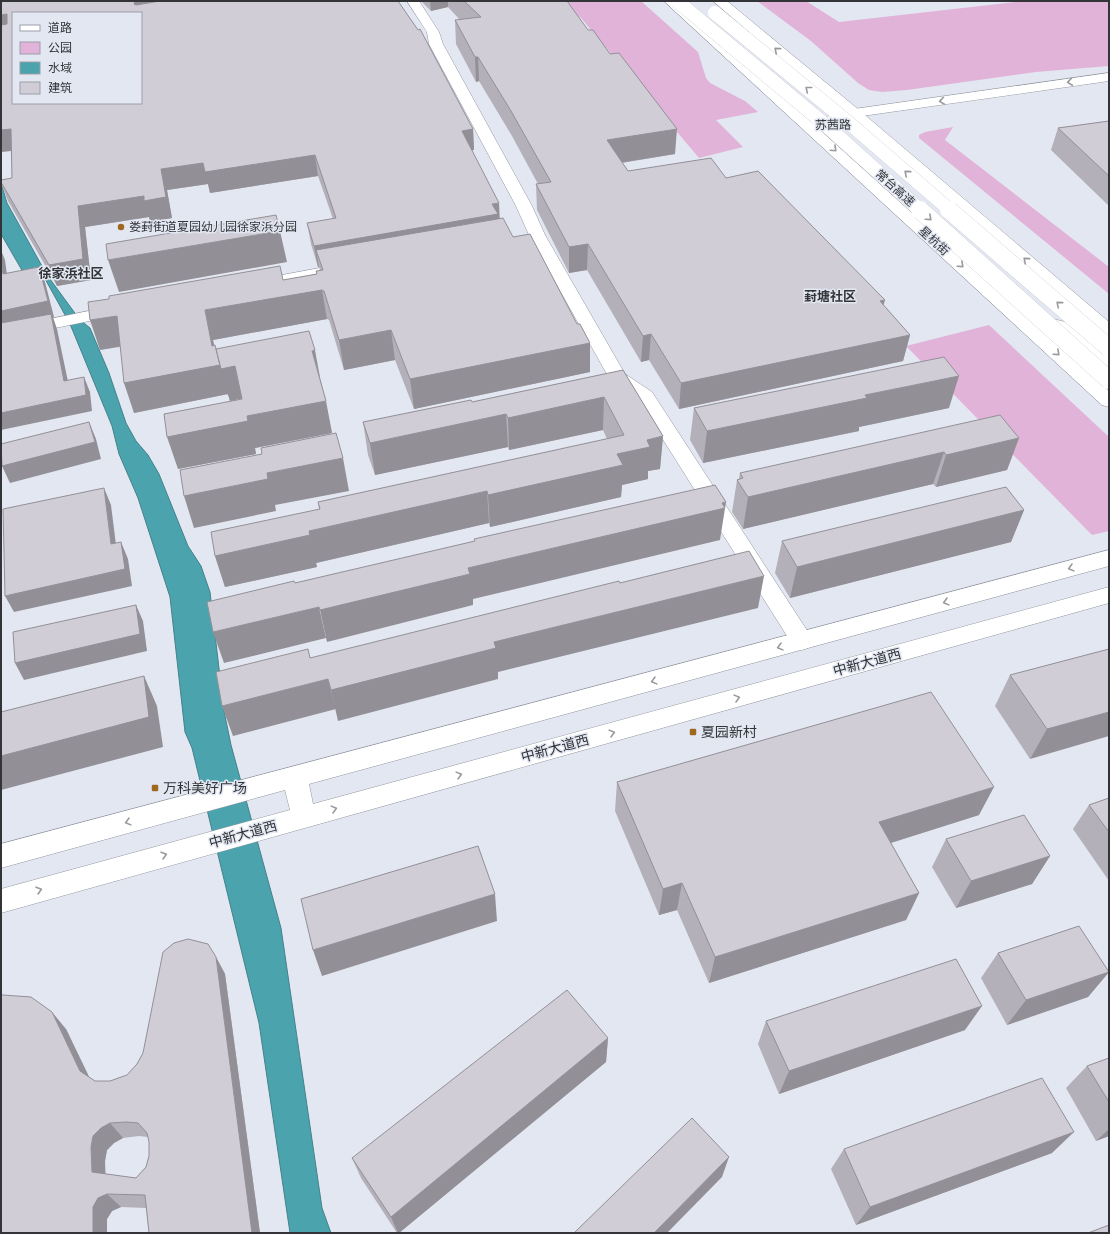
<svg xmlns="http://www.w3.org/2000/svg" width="1110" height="1234" viewBox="0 0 1110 1234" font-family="Jost,'Noto Sans SC',sans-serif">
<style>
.green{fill:#e1b3d8}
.water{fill:#4ba3ae;stroke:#44828b}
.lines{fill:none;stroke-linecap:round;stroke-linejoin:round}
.street-casing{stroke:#92969f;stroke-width:1}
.secondary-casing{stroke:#92969f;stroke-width:1}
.primary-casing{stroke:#92969f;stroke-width:1}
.street{fill:#fff;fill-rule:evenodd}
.secondary{fill:#fff;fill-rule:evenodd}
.primary{fill:#fff;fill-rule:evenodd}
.highway-bridge-far1-casing{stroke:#92969f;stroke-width:14;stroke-linecap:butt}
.highway-bridge-casing{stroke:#92969f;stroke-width:18;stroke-linecap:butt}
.highway-bridge-far1{stroke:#fff;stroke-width:14}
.highway-bridge{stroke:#fff;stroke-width:18}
.wall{fill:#b3b0b9;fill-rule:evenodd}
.shaded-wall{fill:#929096}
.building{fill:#d0cdd7;stroke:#929096;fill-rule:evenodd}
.oneway{stroke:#989a9c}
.poi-dot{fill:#9e6821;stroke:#e3e7f2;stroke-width:1.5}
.labels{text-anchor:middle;stroke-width:3;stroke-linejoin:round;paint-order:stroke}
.far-street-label{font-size:12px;fill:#323438;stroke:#e3e7f2}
.far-poi-label{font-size:12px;fill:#323438;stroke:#e3e7f2;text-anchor:start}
.far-neighbourhood-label{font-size:13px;font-weight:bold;fill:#323438;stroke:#e3e7f2}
.street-label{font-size:14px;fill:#323438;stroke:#e3e7f2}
.poi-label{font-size:14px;fill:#323438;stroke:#e3e7f2;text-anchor:start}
</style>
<rect width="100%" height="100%" fill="#e3e7f2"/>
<g class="green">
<polygon points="561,1 641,1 698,52 706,78 710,83 745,101 758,112 716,120 743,147 699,158 581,18"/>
<polygon points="757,1 806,1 839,22 1025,1 1109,1 1109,66 1036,72 907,90 882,92 869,90 858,83 811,41"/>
<polygon points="953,127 945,140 1109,267 1109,294 919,138 919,135 925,132"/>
<polygon points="989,325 1109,437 1109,531 1092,535 906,346"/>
</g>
<polygon class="water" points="1,183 7,203 47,275 80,320 90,328 109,373 126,423 136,441 148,455 159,474 188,546 201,566 210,592 224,711 231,745 281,928 322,1208 331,1233 290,1233 259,1023 192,748 185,732 170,597 138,498 119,454 112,426 70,324 44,277 27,279 1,234"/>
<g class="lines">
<defs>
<g id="street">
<polygon points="407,1 419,1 439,32 443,44 532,206 545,235 625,374 652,392 810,635 813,641 810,647 802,650 794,647 638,400 612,382 609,378 529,235 516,206 429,44 427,32"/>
<polygon points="347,263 353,264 355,268 353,272 255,290 249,289 247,285 249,281 255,280"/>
<polygon points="118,305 124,306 127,310 124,314 1,339 1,329"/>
</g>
<polygon id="secondary" points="1109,73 1109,81 855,117 809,130 804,129 802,126 804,123 854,109"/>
<g id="primary">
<polygon points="664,1 677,1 1027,317 1034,314 1073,324 1109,355 1109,371 1103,369 1061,332 1036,325 1109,391 1109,407 1102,405"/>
<polygon points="713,1 727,1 859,110 1109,322 1109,336 1103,335"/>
<polygon points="1109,550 1109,566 309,784 313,804 1109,587 1109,603 1,913 1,889 290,810 285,790 1,868 1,844"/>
</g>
</defs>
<use href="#street" class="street-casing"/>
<use href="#secondary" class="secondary-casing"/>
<use href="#primary" class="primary-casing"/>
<use href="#street" class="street"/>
<use href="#secondary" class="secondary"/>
<use href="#primary" class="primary"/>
<defs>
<g id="highway-bridge-far1">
<polyline points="677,1 828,127 921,211"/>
<polyline points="715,13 849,123 951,211"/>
</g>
<g id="highway-bridge">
<polyline points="920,210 1109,380"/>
<polyline points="949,210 1109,348"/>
</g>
</defs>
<use href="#highway-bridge-far1" class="highway-bridge-far1-casing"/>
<use href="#highway-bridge" class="highway-bridge-casing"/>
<use href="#highway-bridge-far1" class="highway-bridge-far1"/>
<use href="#highway-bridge" class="highway-bridge"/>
</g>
<g class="wall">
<polygon points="1,1 473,129 474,150 472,150 499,219 513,237 590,372 414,409 395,360 344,370 329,320 327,319 213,340 214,345 217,352 321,381 332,433 255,448 256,454 178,469 242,398 230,401 227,391 228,394 134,413 120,347 100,350 283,280 317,274 320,271 319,267 318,267 311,244 307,223 333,219 318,176 210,193 208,184 167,190 172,218 150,222 149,217 85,227 91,280 57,286 8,201 1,183 1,182 12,178 11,151 1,152"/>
<polygon points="421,1 567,1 675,154 622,163 628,171 726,178 883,305 910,335 903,361 679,409 649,360 641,362 587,270 569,273 537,210 536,184 538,184 512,136 479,81 476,82 456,44 455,20 460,20 448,7 431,11"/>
<polygon points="1109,121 1109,206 1051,150 1058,128"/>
<polygon points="623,370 663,436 660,469 648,471 648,479 622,485 621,497 490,527 489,523 316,563 317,567 225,587 215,556 319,509 318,502 607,439 603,430 509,450 508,447 375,475 368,455 363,422 472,402"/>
<polygon points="694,408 949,408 859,427 859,431 703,463 690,440"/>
<polygon points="1019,438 1007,470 936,487 933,484 743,529 732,512 737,480 739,479 740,473"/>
<polygon points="1024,510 1011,542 790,598 775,573 782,541"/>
<polygon points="1109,649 1030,759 995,706 1010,675"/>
<polygon points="617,782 979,815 891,843 919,893 906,920 709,983 677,910 659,915 615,811"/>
<polygon points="1109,798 1109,881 1073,829 1089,805"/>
<polygon points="946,839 1050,856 1032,884 956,908 932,867"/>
<polygon points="998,953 1109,972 1088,997 1007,1025 981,978"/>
<path d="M216,957L225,974L260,1233H149L146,1208L121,1207L112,1211L107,1219V1233H1L66,1029L89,1077L95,1081H110L127,1075L137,1064ZM139,1136L148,1137L149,1142V1156L146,1167L136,1178L105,1174V1161L107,1150L114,1143L123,1138Z"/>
<polygon points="766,1021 965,1030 779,1094 758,1044"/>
<polygon points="608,1038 606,1062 399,1233 397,1233 361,1178 352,1158"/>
<polygon points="1109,1058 1109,1136 1096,1141 1066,1088 1087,1066"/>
<polygon points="844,1149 1052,1153 856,1225 831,1169"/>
</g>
<g class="shaded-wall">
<polygon points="135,1 214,1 141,13 134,4"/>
<polygon points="430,1 448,1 448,7 431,11"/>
<polygon points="7,14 13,31 1,36 1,15"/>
<polygon points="475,57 478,57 479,81 476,82"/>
<polygon points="11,129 18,150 1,152 1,130"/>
<polygon points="473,129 474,150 463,151 462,131"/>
<polygon points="677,129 675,154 606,165 607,140"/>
<polygon points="315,155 318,176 210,193 208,184 167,190 172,218 150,222 149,217 85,227 91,280 57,286 49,265 78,206 161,169 203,163"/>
<polygon points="499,203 500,224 316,250 319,267 318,267 314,246"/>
<polygon points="280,231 287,262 119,292 108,260"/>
<polygon points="588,244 587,270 569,273 569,247"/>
<polygon points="1,250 5,260 9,290 3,274 1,260"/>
<polygon points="39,267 45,282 54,317 53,317 57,329 71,396 1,327 1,311"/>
<polygon points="322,290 327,319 213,340 218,365 220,365 221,368 235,366 244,398 230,401 227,391 228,394 134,413 124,383 212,346 205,310"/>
<polygon points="885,300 878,326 880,301"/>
<polygon points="117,316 127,345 100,350 90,320"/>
<polygon points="391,330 395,360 344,370 339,340"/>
<polygon points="651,334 649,360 641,362 643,336"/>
<polygon points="910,335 903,361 679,409 681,383"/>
<polygon points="590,343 590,372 414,409 410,379"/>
<polygon points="315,350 321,383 312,351"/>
<polygon points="959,376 949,408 859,427 859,431 703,463 707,431 865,395"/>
<polygon points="84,377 90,392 92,411 1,430 1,413"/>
<polygon points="604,397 603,430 509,450 508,418"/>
<polygon points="326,401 332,433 255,448 256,454 178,469 167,437 247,416"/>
<polygon points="506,414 508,447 375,475 370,443"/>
<polygon points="89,422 96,439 101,459 10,483 2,466"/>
<polygon points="663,436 660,469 648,471 648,479 622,485 621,497 490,527 488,495 617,454 647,440"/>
<polygon points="1019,438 1007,470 936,487 946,455"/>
<polygon points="944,452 933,484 743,529 748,497"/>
<polygon points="343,458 349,491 275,505 276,511 194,528 184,496 267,473"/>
<polygon points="104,488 111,505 118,561 111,544"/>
<polygon points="487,491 489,523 316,563 317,567 225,587 215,556 309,531"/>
<polygon points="726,502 720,540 473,599 473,605 327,642 320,610 468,568"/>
<polygon points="1024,510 1011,542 790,598 797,567"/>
<polygon points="121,542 128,559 132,586 14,612 5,596"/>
<polygon points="764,576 758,608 498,672 498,679 338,721 331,690 494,642"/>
<polygon points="136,605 143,621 147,651 24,680 15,663"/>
<polygon points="319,607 326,638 224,663 213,632"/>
<polygon points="144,676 157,706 163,747 1,790 1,756"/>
<polygon points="328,679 336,709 233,736 222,706"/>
<polygon points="1109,712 1109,736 1030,759 1047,729"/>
<polygon points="994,787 979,815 868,850 879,822"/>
<polygon points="1050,856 1032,884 956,908 971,881"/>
<polygon points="682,883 677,910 659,915 663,889"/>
<polygon points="919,893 906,920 709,983 715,957"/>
<polygon points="495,894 497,921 322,976 313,950"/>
<polygon points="216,957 225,974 260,1233 252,1233"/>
<polygon points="1109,972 1088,997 1007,1025 1026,1000"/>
<polygon points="982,1006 965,1030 779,1094 789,1071"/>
<polygon points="52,1012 66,1029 94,1087 80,1071"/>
<polygon points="608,1038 606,1062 399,1233 398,1233 391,1217"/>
<polygon points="110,1123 123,1138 114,1143 107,1150 105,1161 106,1186 92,1172 91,1147 93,1136 101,1128"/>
<polygon points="1109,1129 1109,1136 1096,1141"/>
<polygon points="1074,1132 1052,1153 856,1225 870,1207"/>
<polygon points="729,1157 722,1177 667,1233 654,1233"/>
<polygon points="107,1194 121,1207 112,1211 107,1219 107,1233 93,1233 93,1207 98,1198"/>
</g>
<g class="building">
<path d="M1,1H135L134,4L136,5L160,1H398L418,30L420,29L473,129L462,131L499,203L492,204L498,214L314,246L307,223L336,218L315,155L205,172L203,163L161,169L166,197L144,201V196L78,206L83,259L49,265L1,182V180L12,178L11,129L1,130V25L7,24V14L1,15ZM13,13H141V103H13Z"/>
<polygon points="464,1 567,1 588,30 593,30 610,54 619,53 677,129 607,140 628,171 711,158 726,178 758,171 885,300 880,301 910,335 681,383 651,334 643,336 588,244 569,247 536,184 551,182 511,111 478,57 475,57 455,20 481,17"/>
<polygon points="1109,121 1109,176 1058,128"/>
<polygon points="276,215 280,231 108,260 106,244"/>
<polygon points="503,218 513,237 530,234 577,324 580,324 590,343 410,379 391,330 339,340 324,291 322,290 205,310 212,346 215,345 220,365 124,383 117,316 90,320 88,302 109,299 109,296 280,266 283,280 317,274 316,271 323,270 316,250"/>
<polygon points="1,260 3,274 39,267 48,301 1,311"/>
<polygon points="51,314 64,381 84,377 86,395 1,413 1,323"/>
<polygon points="309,331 315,350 312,351 326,401 247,416 248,421 167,437 164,414 242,399 235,366 221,369 216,349"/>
<polygon points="944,357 959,376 865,395 867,398 707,431 694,408"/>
<polygon points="623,370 663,436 647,440 650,447 617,454 623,465 488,495 487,491 309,531 310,535 215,556 211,532 320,509 318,502 624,435 604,397 508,418 506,414 370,443 363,422 471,400 472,402"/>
<polygon points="1000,415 1019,438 946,455 944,452 748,497 737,480 743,478 740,473"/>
<polygon points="89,422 95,442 2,466 1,444"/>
<polygon points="336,433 343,458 267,473 268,479 184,496 180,470 262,454 261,448"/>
<polygon points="715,485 726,502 722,503 725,508 468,568 470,574 320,610 319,607 213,632 207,602 294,581 295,583 475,541 474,539"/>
<polygon points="1006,487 1024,510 797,567 782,541"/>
<polygon points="104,488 111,544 121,542 125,569 5,596 3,509"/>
<polygon points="749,551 764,576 494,642 496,648 331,690 328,679 222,706 216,672 308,649 310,658 619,581 620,583"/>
<polygon points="136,605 140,634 15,663 13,632"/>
<polygon points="1109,649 1109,712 1047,729 1010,675"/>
<polygon points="144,676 149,717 1,756 1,712"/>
<polygon points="931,692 994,787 879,822 919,893 715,957 682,883 663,889 617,782"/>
<polygon points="1109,798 1109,832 1089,805"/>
<polygon points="1024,815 1050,856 971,881 946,839"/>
<polygon points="478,846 495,894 313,950 301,899"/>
<polygon points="1079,926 1109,972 1026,1000 998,953"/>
<path d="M188,939L208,944L216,957L252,1233H149L145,1195L107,1194L98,1198L93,1207V1233H1V995H3L31,997L52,1012L80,1071L95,1081H110L127,1075L137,1064L143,1053L163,952L174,943ZM126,1122L138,1123L147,1133L149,1142V1156L146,1167L136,1178L92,1172L91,1147L93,1136L101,1128L110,1123Z"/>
<polygon points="956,959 982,1006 789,1071 766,1021"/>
<polygon points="567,990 608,1038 391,1217 352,1158"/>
<polygon points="1109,1058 1109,1102 1087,1066"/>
<polygon points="1042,1078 1074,1132 870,1207 844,1149"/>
<polygon points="692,1118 729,1157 654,1233 574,1233"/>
<polygon points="1109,1225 1109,1233 1088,1233"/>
</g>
<defs><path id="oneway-chevron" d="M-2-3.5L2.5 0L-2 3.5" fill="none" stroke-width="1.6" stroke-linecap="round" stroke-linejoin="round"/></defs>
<g class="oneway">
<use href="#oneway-chevron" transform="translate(777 50) rotate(-140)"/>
<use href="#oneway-chevron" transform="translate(1070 82) rotate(172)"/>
<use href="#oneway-chevron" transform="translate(808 89) rotate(-141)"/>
<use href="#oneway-chevron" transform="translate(942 101) rotate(172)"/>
<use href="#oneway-chevron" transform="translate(834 149) rotate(43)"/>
<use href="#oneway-chevron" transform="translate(907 173) rotate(-139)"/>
<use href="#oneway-chevron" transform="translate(929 218) rotate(42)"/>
<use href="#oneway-chevron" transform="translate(1026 260) rotate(-139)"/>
<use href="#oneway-chevron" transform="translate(961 265) rotate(42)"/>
<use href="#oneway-chevron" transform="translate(1059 304) rotate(-139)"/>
<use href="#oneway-chevron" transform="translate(1057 353) rotate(42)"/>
<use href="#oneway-chevron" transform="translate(1071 568) rotate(165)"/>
<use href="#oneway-chevron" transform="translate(946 602) rotate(165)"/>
<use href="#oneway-chevron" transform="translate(780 647) rotate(165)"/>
<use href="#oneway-chevron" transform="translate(654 681) rotate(165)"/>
<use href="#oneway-chevron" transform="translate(737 698) rotate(-15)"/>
<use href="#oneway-chevron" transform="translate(612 733) rotate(-15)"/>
<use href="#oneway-chevron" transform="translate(459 775) rotate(-15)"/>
<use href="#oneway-chevron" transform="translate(334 809) rotate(-15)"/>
<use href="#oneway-chevron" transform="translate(128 822) rotate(165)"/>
<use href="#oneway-chevron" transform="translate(164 855) rotate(-16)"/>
<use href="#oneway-chevron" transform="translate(39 890) rotate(-16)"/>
</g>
<g class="poi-dot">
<circle cx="121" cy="227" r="4"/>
<rect x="689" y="728" width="8" height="8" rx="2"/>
<rect x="151" y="784" width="8" height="8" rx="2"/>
</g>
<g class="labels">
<g class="far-street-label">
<text transform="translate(833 125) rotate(-1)" y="4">苏茜路</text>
<text transform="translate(895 188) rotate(42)" y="4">常台高速</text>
<text transform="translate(934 241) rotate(43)" y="4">星杭街</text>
</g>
<g class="far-poi-label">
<text x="129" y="231">娄葑街道夏园幼儿园徐家浜分园</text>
</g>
<g class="far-neighbourhood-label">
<text x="71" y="278">徐家浜社区</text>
<text x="830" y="301">葑塘社区</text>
</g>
<g class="street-label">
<text transform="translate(867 662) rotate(-15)" y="5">中新大道西</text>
<text transform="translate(555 748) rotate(-15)" y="5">中新大道西</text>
<text transform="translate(243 834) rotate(-15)" y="5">中新大道西</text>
</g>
<g class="poi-label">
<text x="701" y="737">夏园新村</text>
<text x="163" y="793">万科美好广场</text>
</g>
</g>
<rect width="1110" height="1234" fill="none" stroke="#323438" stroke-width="4"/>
<rect x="12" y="12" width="130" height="92" fill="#e3e7f2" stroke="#9c9fa8"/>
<rect x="20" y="25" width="20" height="6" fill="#ffffff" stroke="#9c9fa8"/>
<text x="48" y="32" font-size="12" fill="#323438">道路</text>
<rect x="20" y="42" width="20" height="12" fill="#e1b3d8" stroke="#9c9fa8"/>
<text x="48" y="52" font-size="12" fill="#323438">公园</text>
<rect x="20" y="62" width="20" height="12" fill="#4ba3ae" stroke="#9c9fa8"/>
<text x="48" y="72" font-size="12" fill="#323438">水域</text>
<rect x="20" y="82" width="20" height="12" fill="#d0cdd7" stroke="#9c9fa8"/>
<text x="48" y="92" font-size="12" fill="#323438">建筑</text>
</svg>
